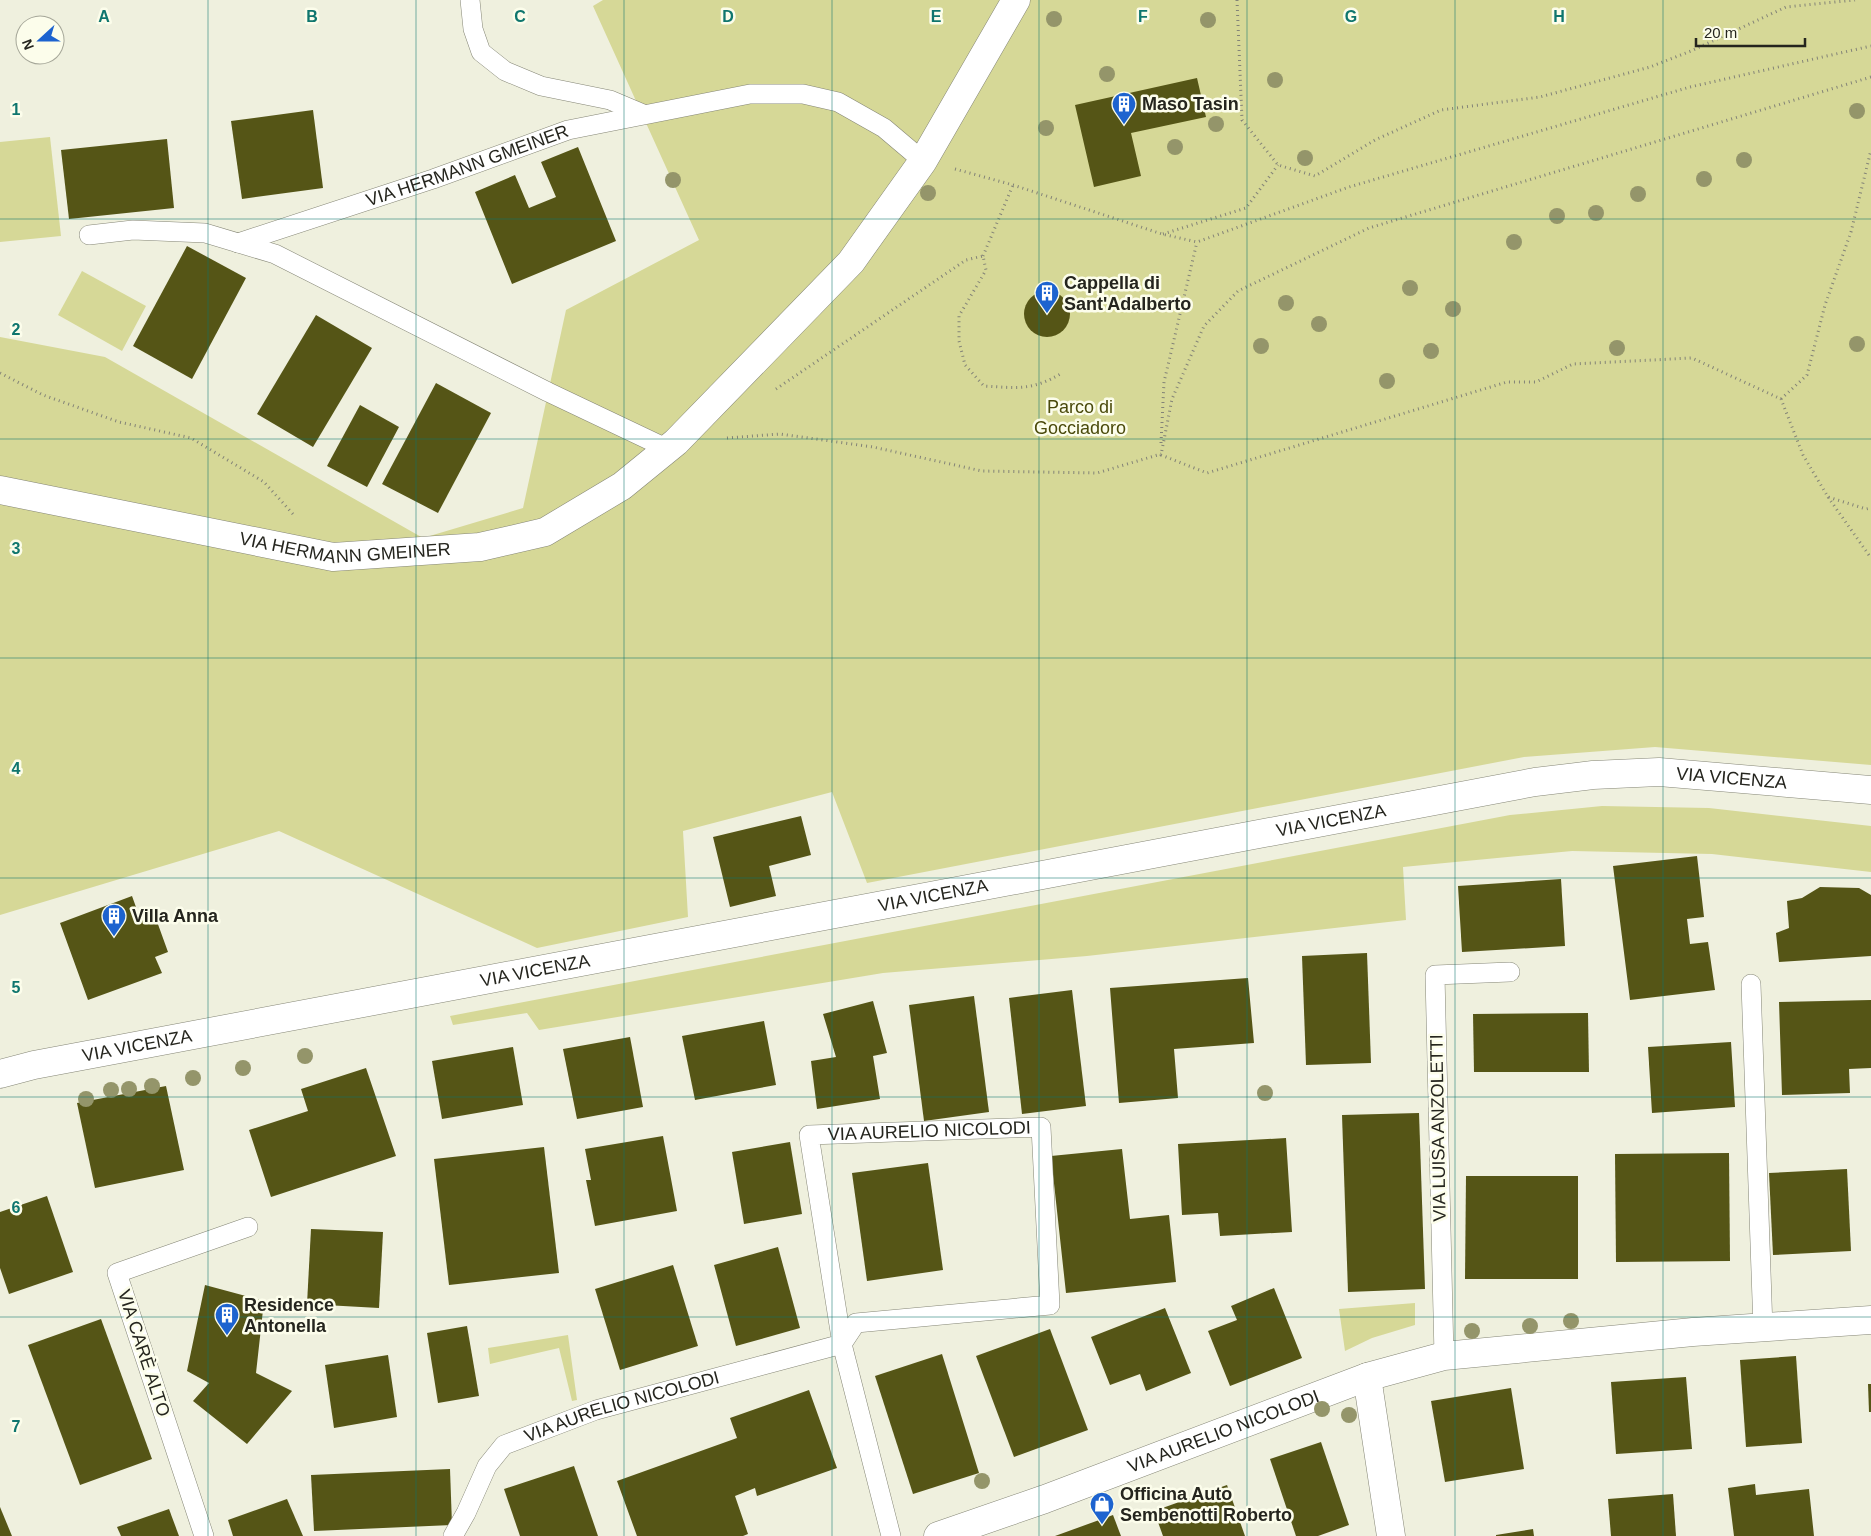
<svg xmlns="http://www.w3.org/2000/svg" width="1871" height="1536" viewBox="0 0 1871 1536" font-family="Helvetica,sans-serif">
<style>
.green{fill:#d6d897}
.building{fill:#555516}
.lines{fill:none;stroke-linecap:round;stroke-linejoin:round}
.service-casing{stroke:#858676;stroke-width:20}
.minor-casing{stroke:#858676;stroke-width:29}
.secondary-casing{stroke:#858676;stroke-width:29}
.path{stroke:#838377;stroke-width:3;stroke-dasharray:1 4;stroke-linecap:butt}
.service{stroke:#fff;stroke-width:19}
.minor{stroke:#fff;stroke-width:28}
.secondary{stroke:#fff;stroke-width:28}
.tree{fill:#94956a}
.grid{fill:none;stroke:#0f766e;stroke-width:1;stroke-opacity:0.55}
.labels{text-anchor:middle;stroke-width:5;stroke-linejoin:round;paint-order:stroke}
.poi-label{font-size:18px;font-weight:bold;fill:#25251e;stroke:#fcfdeb;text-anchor:start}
.street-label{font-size:18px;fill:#25251e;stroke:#fcfdeb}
.park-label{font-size:18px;fill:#4a4a0b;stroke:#fcfdeb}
.grid-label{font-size:16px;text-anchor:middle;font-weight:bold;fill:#0f766e;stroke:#fcfdeb;stroke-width:5;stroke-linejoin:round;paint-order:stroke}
</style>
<rect width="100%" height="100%" fill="#eff0de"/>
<g class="green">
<polygon points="603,0 1871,0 1871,765 1655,747 1524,757 867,883 832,792 683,831 688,917 537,948 279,831 0,915 0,337 105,357 423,538 523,508 566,310 699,240 593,6"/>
<polygon points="50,137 61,236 0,242 0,142"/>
<polygon points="82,271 146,306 122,351 58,315"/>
<polygon points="1602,806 1709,808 1871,826 1871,872 1712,854 1572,851 1403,867 1406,920 1087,956 883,973 539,1030 527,1013 453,1025 450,1016 1510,815"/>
<polygon points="1415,1303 1415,1325 1372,1338 1345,1351 1339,1309"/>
<polygon points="568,1335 577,1400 572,1401 559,1348 490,1364 488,1348"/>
</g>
<g class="building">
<polygon points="1197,78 1206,117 1131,133 1141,176 1094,187 1075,105"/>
<polygon points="313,110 323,188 242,199 231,121"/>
<polygon points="167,139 174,208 69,219 61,150"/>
<polygon points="578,147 616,241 512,284 475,192 515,175 529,208 556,197 541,162"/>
<polygon points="187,246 246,278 192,379 133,346"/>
<circle cx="1047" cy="314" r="23"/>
<polygon points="316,315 372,348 313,447 257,414"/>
<polygon points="436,383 491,413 438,513 382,484"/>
<polygon points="360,405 399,427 367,487 327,466"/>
<polygon points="801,816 811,855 769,866 776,896 730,907 713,837"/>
<polygon points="1697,856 1704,917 1687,919 1690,944 1708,942 1715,990 1630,1000 1613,866"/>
<polygon points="1561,879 1565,946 1462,952 1458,886"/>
<polygon points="1820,887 1859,888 1871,895 1871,956 1779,962 1776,933 1789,928 1787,901 1802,898"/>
<polygon points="132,896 141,921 155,916 168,952 155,957 162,973 88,1000 60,923"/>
<polygon points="1367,953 1371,1063 1306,1065 1302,956"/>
<polygon points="1248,978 1254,1043 1174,1049 1178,1098 1119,1103 1110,988"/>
<polygon points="1072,990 1086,1106 1022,1114 1009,998"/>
<polygon points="974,996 989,1112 924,1121 909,1005"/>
<polygon points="1871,1000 1871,1068 1849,1069 1850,1093 1782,1095 1779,1002"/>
<polygon points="873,1001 887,1053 873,1056 880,1099 817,1109 811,1061 836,1057 823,1014"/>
<polygon points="1588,1013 1589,1072 1474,1072 1473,1014"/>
<polygon points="764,1021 776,1085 695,1100 682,1036"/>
<polygon points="630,1037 643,1107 577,1119 563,1049"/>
<polygon points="1731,1042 1735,1107 1652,1113 1648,1047"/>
<polygon points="513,1047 523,1105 442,1119 432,1061"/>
<polygon points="366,1068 396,1156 271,1197 249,1130 308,1111 301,1089"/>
<polygon points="166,1086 184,1170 95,1188 77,1103"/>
<polygon points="1419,1113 1425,1289 1348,1292 1342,1115"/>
<polygon points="663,1136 677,1211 595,1226 586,1180 591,1180 585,1149"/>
<polygon points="1286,1138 1292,1232 1220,1236 1218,1213 1182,1215 1178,1144"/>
<polygon points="790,1142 802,1214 744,1224 732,1152"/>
<polygon points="544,1147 559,1273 449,1285 434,1159"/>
<polygon points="1122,1149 1130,1219 1169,1215 1176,1282 1066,1293 1051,1156"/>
<polygon points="1729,1153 1730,1261 1616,1262 1615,1154"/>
<polygon points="928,1163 943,1270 867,1281 852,1173"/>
<polygon points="1847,1169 1851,1251 1773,1255 1769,1173"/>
<polygon points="1466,1176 1578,1176 1578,1279 1465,1279"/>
<polygon points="47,1196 73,1272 9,1294 0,1268 0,1212"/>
<polygon points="311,1229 383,1232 379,1308 307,1304"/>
<polygon points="778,1247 800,1328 736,1346 714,1265"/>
<polygon points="673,1265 698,1346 620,1370 595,1289"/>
<polygon points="205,1285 264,1301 256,1373 292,1391 247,1444 193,1401 209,1383 187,1371"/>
<polygon points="1274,1288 1302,1358 1230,1386 1208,1331 1237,1320 1231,1306"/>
<polygon points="1165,1308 1191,1373 1146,1391 1140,1374 1110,1385 1091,1337"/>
<polygon points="101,1319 152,1459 80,1485 28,1345"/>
<polygon points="467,1326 479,1396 438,1403 427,1333"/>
<polygon points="1050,1329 1088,1430 1014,1457 976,1356"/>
<polygon points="942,1354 979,1473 913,1494 875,1376"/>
<polygon points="388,1355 397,1417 334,1428 325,1365"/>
<polygon points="1796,1356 1802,1443 1746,1447 1740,1360"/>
<polygon points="1686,1377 1692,1449 1616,1454 1611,1382"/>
<polygon points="1868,1384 1871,1384 1871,1412 1869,1412"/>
<polygon points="1511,1388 1524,1469 1445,1482 1431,1401"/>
<polygon points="809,1390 837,1468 757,1496 755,1488 735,1496 748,1534 743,1536 637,1536 617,1481 737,1438 730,1418"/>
<polygon points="1321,1442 1349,1525 1318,1536 1296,1536 1270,1459"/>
<polygon points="574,1466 598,1536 520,1536 504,1489"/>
<polygon points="450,1469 452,1525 314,1531 311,1475"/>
<polygon points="1755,1484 1756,1495 1809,1489 1814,1536 1734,1536 1728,1488"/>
<polygon points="1227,1485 1245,1536 1163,1536 1154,1511"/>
<polygon points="1673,1494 1676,1536 1611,1536 1608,1499"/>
<polygon points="287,1499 303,1536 233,1536 228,1520"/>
<polygon points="0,1507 12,1536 0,1536"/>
<polygon points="169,1509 179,1536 121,1536 117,1527"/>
<polygon points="1113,1515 1121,1536 1055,1536"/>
<polygon points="1533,1529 1534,1536 1496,1536 1496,1535"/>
</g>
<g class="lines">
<defs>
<g id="service">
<polyline points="470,0 473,29 481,52 505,71 541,86 610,100 643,114"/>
<polyline points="89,235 133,230 205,233 275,254 548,392 668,449"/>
<path id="s1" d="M238,243L433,179L568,130L750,94H803L838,102L884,128L923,161"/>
<polyline points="1751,984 1763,1329"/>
<polyline points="1444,1356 1435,975 1510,972"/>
<polyline points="204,1536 117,1273 248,1227"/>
<path id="s2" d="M453,1536L466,1513L487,1466L504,1445L596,1410L842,1344L809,1135L1041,1127L1050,1305L856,1323L842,1344L891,1536"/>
</g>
<g id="minor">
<path id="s3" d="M0,490L333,557L480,547L545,532L622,486L676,442L851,262L923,161L1016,0"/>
<polyline points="1367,1377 1391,1536"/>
<path id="s4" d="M938,1536L1045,1499L1367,1377L1444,1356L1693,1332L1871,1320"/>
</g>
<g id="secondary">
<path id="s5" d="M0,1074L34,1065L114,1050L1535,782L1593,775L1659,772L1871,790"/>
</g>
</defs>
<use href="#service" class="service-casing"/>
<use href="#minor" class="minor-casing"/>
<use href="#secondary" class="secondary-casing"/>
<g class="path">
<polyline points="1237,0 1242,120 1278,165 1315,176 1375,140 1441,110 1540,97 1650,67 1691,51 1786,7 1855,0"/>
<polyline points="1871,77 1369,228 1238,291 1204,326 1172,399 1161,455 1207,473 1507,382 1536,382 1573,364 1692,358 1781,399 1803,455 1828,497 1866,509 1871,508"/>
<polyline points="955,169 1013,185 1162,234 1197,242 1349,187 1690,87 1871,46"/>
<polyline points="1163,234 1246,208 1278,165"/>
<polyline points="983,256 1013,185"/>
<polyline points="0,373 43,395 119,422 191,438 264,482 293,514"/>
<path d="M776,389L966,260L983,256L986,270L959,316V341L965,365L984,386C1017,388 1032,391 1062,373"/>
<polyline points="1781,399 1807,375 1825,305 1851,232 1871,150"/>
<polyline points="727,438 780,434 873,447 982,471 1097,473 1161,454"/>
<polyline points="1161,443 1164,382 1197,242"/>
<polyline points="1828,497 1871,558"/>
</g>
<use href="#service" class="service"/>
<use href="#minor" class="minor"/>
<use href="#secondary" class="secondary"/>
</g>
<g class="tree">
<circle cx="1054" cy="19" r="8"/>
<circle cx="1208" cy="20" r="8"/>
<circle cx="1107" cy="74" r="8"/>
<circle cx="1275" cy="80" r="8"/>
<circle cx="1857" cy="111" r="8"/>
<circle cx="1216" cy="124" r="8"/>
<circle cx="1046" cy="128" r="8"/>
<circle cx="1175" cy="147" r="8"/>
<circle cx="1305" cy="158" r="8"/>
<circle cx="1744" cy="160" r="8"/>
<circle cx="1704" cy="179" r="8"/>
<circle cx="673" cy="180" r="8"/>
<circle cx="928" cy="193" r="8"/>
<circle cx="1638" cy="194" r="8"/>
<circle cx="1596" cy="213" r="8"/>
<circle cx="1557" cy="216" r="8"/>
<circle cx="1514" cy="242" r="8"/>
<circle cx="1410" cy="288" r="8"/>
<circle cx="1286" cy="303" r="8"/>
<circle cx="1453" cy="309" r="8"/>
<circle cx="1319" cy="324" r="8"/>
<circle cx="1857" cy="344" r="8"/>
<circle cx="1261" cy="346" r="8"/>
<circle cx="1617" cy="348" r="8"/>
<circle cx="1431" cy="351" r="8"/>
<circle cx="1387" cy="381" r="8"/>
<circle cx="305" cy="1056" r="8"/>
<circle cx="243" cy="1068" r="8"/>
<circle cx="193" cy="1078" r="8"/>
<circle cx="152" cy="1086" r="8"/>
<circle cx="129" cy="1089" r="8"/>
<circle cx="111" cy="1090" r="8"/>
<circle cx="1265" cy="1093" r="8"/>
<circle cx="86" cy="1099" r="8"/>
<circle cx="1571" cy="1321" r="8"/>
<circle cx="1530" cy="1326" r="8"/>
<circle cx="1472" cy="1331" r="8"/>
<circle cx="1322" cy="1409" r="8"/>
<circle cx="1349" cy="1415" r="8"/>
<circle cx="982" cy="1481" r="8"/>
</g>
<path class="grid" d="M208,0V1536M416,0V1536M624,0V1536M832,0V1536M1039,0V1536M1247,0V1536M1455,0V1536M1663,0V1536M0,219H1871M0,439H1871M0,658H1871M0,878H1871M0,1097H1871M0,1317H1871"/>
<defs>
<symbol id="building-pin" viewBox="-11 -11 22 30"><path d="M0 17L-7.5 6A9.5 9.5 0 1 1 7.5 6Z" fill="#1d63cf" stroke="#fcfdeb"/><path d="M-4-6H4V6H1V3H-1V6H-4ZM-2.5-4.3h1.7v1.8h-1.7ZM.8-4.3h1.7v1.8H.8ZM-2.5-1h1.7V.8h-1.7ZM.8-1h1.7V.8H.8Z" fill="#fff"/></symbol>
<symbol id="shop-pin" viewBox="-11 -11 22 30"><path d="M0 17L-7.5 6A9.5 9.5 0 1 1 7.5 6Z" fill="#1d63cf" stroke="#fcfdeb"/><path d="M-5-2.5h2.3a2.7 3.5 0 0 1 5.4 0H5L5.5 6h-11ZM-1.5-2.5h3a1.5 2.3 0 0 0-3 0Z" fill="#fff"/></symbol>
</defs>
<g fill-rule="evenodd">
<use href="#building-pin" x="1110" y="90" width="28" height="38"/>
<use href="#building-pin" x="1033" y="279" width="28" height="38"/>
<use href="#building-pin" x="100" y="902" width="28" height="38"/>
<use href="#building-pin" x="213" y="1301" width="28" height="38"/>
<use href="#shop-pin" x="1088" y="1490" width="28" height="38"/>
</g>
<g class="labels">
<g class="poi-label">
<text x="1142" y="110">Maso Tasin</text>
<text x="1064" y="289">Cappella di<tspan x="1064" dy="21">Sant'Adalberto</tspan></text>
<text x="132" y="922">Villa Anna</text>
<text x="244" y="1311">Residence<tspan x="244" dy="21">Antonella</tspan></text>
<text x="1120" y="1500">Officina Auto<tspan x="1120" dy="21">Sembenotti Roberto</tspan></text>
</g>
<g class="street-label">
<text dy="6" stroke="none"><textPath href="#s1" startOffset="242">VIA HERMANN GMEINER</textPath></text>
<text dy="6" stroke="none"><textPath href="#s3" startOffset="351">VIA HERMANN GMEINER</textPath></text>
<text dy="6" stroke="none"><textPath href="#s5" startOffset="1760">VIA VICENZA</textPath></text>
<text dy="6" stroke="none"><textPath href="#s5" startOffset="1355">VIA VICENZA</textPath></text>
<text dy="6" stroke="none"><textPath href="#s5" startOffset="950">VIA VICENZA</textPath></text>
<text dy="6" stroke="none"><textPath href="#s5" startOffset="545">VIA VICENZA</textPath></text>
<text dy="6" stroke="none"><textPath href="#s5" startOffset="140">VIA VICENZA</textPath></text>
<text transform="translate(1438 1128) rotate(-91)" y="6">VIA LUISA ANZOLETTI</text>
<text dy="6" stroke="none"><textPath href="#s2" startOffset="790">VIA AURELIO NICOLODI</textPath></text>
<text transform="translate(144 1353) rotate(72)" y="6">VIA CARÈ ALTO</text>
<text dy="6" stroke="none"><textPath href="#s2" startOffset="229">VIA AURELIO NICOLODI</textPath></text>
<text dy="6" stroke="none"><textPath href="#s4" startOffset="304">VIA AURELIO NICOLODI</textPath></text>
</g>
<g class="park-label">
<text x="1080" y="413">Parco di<tspan x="1080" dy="21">Gocciadoro</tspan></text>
</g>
</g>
<g class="grid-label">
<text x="104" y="22">A</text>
<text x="312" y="22">B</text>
<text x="520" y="22">C</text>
<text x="728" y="22">D</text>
<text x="936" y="22">E</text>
<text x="1143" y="22">F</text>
<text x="1351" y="22">G</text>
<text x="1559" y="22">H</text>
<text x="16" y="115">1</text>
<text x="16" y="335">2</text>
<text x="16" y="554">3</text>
<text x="16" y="774">4</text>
<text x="16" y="993">5</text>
<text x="16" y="1213">6</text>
<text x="16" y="1432">7</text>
</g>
<g transform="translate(40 40) rotate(249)"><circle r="24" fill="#fcfdeb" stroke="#a6a799"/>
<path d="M0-4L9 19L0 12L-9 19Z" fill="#1d63cf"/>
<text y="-8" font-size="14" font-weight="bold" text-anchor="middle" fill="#25251e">N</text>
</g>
<path d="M1696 38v8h109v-8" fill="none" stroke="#25251e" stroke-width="2.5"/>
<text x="1704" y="38" font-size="15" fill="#25251e" stroke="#fcfdeb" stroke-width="4" paint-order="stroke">20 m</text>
</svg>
